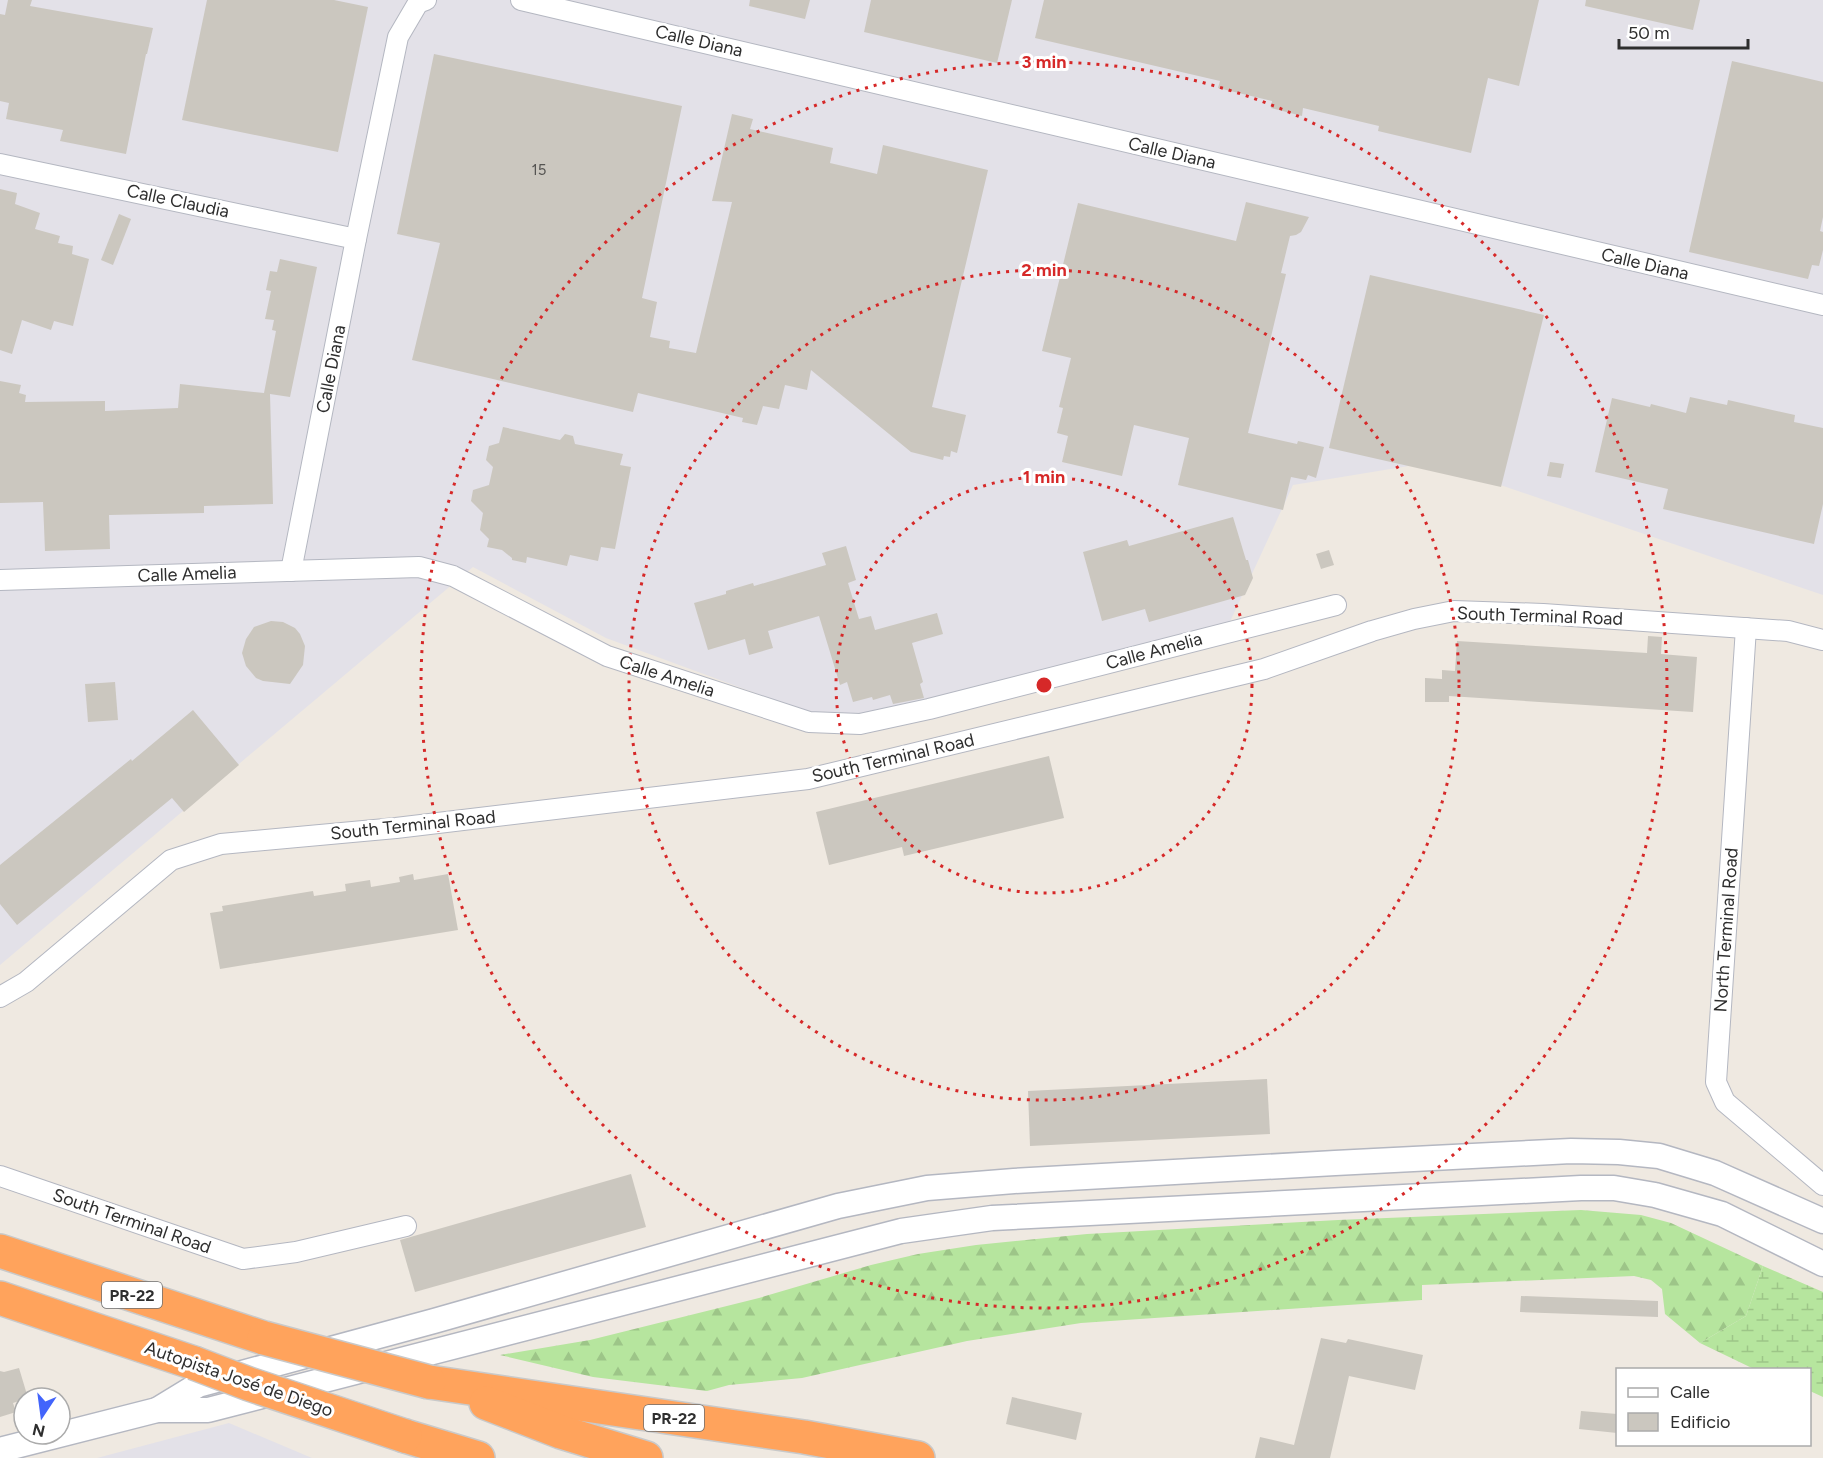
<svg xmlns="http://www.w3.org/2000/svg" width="1823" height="1458" viewBox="0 0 1823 1458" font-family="Figtree,sans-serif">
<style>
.industrial{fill:#e3e1e8}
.forest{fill:url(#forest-firs)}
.wetland{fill:url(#wetland-marsh)}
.building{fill:#cbc7bf}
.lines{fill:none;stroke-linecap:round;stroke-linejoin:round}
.minor-casing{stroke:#b4b7c1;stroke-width:22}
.tertiary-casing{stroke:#b4b7c1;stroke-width:27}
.motorway-casing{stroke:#c9c9c9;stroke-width:36}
.minor{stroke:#fff;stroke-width:20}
.tertiary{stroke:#fff;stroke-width:24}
.motorway{stroke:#ffa35c;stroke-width:33}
.motorway-bridge-casing{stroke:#c9c9c9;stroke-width:36;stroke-linecap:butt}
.motorway-bridge{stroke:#ffa35c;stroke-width:33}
.ring{fill:none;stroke:#d62828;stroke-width:3;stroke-dasharray:3 6}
.labels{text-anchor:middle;stroke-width:6;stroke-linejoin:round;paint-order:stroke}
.number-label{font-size:15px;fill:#555452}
.shield{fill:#fff;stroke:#6d6d6d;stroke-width:1.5}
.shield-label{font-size:16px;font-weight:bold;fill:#2e2e2e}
.street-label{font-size:18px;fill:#2e2e2e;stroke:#fff}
.centre{fill:#d62828;stroke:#fff;stroke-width:3}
.ring-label{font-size:18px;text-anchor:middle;font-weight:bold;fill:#d62828;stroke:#fff;stroke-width:6;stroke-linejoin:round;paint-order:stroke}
</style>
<defs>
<pattern id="forest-firs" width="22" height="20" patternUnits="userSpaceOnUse" patternTransform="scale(1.5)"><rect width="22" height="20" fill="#b6e59e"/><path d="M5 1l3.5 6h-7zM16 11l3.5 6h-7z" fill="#9dc588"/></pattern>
<pattern id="wetland-marsh" width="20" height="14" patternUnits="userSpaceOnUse" patternTransform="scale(1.5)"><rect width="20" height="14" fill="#b6e59e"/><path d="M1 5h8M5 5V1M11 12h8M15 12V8" fill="none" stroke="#9dc588"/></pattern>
</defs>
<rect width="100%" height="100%" fill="#efe9e1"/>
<g class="industrial">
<polygon points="0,0 1823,0 1823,595 1433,462 1293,485 1228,626 888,714 815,715 606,638 473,567 0,965"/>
<polygon points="229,1423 312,1458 97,1458"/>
</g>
<polygon class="forest" points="1581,1210 1641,1215 1671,1223 1763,1266 1746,1316 1700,1343 1665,1314 1662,1289 1651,1280 1634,1276 1422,1285 1422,1300 1081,1323 967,1341 802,1378 729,1385 707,1391 593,1377 500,1355 590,1340 759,1298 871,1265 918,1254 976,1245 1087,1234 1338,1220"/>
<polygon class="wetland" points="1763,1266 1823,1292 1823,1397 1810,1391 1810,1370 1754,1369 1700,1343 1746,1316"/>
<g class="building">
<polygon points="8,0 32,0 30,6 153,28 147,54 146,54 126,154 60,141 63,130 6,119 9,103 0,101 0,14 5,15"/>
<polygon points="207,0 334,0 368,7 338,152 182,120"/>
<polygon points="750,0 810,0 805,19 749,6"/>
<polygon points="871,0 1012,0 997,63 864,32"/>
<polygon points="1044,0 1539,0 1519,86 1488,78 1471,153 1378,131 1379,126 1303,108 1302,116 1271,108 1272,101 1218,88 1220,81 1035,38"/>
<polygon points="1586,0 1700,0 1693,30 1585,6"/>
<polygon points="434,54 682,106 642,298 657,302 650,337 670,341 669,348 696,353 732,202 712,201 732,114 753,119 750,129 833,148 830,163 877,174 883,145 988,170 932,407 966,415 957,453 951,451 950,457 944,456 943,460 911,452 811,370 807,390 785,385 779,409 763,406 757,425 742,422 743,418 638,393 633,412 412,360 440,243 397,234"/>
<polygon points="1732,61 1823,82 1823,217 1820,231 1823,232 1823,250 1819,266 1812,265 1808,279 1689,252"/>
<polygon points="0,189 17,193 15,204 40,213 35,229 60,236 58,243 73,246 72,254 89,259 73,326 54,321 51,330 22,320 12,354 0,350"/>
<polygon points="1246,202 1309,217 1301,232 1296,235 1290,236 1281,273 1286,274 1248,433 1297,444 1298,441 1324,447 1316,478 1308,475 1306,480 1291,477 1283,510 1178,485 1189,438 1134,425 1122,476 1062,462 1068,436 1057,433 1063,408 1059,407 1071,358 1042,351 1078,203 1236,241"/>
<polygon points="119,214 131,219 113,265 101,260"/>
<polygon points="280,259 317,267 290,397 270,394 273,504 204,506 204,513 109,515 110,549 45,551 43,502 0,503 0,381 21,385 19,393 26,395 25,402 105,401 105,411 178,408 180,384 264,393 276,331 272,330 274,320 265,319 271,291 266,290 270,271 277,272"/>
<polygon points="1370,275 1544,315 1501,487 1329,448"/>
<polygon points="1690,397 1727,405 1728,400 1795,415 1794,422 1823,428 1823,504 1814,544 1663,509 1668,489 1595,472 1612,398 1650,407 1651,404 1686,413"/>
<polygon points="503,427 560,440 565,434 573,436 575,444 623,454 620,465 631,467 615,549 601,547 598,561 570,555 567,566 527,557 526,563 512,560 512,558 502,550 487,547 489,539 480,530 483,513 471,501 473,490 489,485 493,467 486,460 489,446 499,443"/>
<polygon points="1550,462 1564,464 1561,478 1547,476"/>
<polygon points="1233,517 1246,560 1248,560 1253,578 1245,595 1149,622 1145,609 1102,621 1083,552 1127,540 1129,546"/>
<polygon points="846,546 856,580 848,583 859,619 871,616 875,630 937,613 943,634 912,643 923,682 920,684 924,698 893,704 890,695 873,700 872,697 853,702 847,682 840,685 819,616 768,631 773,648 749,655 745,639 708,650 694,603 726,594 726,591 753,583 754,586 826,565 822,553"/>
<polygon points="1329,550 1334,565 1321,569 1316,554"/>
<polygon points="271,621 283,622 295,628 300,634 305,646 303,665 290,684 263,681 256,678 246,666 242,653 246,639 254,627"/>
<polygon points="1648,636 1662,637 1661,654 1697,657 1693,712 1449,696 1449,702 1425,702 1425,678 1442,679 1442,670 1455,671 1457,641 1647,653"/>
<polygon points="115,682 118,720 88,722 85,684"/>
<polygon points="193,710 239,765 184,812 172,798 17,925 0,904 0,865 131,759 132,761"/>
<polygon points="1049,756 1064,818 904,856 902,847 829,865 816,812"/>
<polygon points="413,874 414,880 448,874 458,930 220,969 210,913 223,911 222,906 313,891 314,896 346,891 345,884 370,880 371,887 400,882 399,877"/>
<polygon points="1267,1079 1270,1134 1030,1146 1028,1091"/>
<polygon points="631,1174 646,1227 415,1292 400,1240"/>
<polygon points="1521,1296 1658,1301 1658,1317 1520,1312"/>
<polygon points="1321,1338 1346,1343 1348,1339 1423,1355 1415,1390 1349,1376 1330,1458 1255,1458 1260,1437 1294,1445"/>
<polygon points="19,1368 28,1398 13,1403 16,1412 0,1417 0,1371 4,1372"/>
<polygon points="1012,1397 1082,1413 1076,1440 1006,1424"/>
<polygon points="1581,1411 1617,1414 1617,1433 1579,1429"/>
</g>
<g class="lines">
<defs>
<g id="minor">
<polyline points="521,0 1823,305"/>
<polyline points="0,164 356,239"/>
<polyline points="291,571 356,239 398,37 418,3 426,0"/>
<polyline points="0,580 419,567 453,576 607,656 809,722 860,724 929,709 1336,605"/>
<polyline points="1746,628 1716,1082 1725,1102 1823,1185"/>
<polyline points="0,997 26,982 171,860 221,844 396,828 808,779 1264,669 1372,631 1414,619 1454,611 1543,614 1788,631 1823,640"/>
<polyline points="0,1176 243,1259 296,1252 406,1226"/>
</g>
<g id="tertiary">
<polyline points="157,1410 198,1385 434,1321 838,1206 927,1188 1014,1181 1335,1163 1571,1151 1619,1152 1659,1156 1715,1173 1823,1221"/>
<polyline points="0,1450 157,1410 208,1410 901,1231 992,1218 1581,1188 1614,1188 1655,1195 1722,1214 1823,1264"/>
</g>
<g id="motorway">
<polyline points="0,1251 264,1338"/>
<polyline points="0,1298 194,1363"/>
<polyline points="429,1382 804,1437 918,1458"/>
<polyline points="486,1403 561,1432 646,1458"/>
<polyline points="405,1436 478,1458"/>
</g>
</defs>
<use href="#minor" class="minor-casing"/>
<use href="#tertiary" class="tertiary-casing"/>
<use href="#motorway" class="motorway-casing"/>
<use href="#minor" class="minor"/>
<use href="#tertiary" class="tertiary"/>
<use href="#motorway" class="motorway"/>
<defs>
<g id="motorway-bridge">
<polyline points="264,1338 429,1382"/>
<polyline points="194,1363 249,1384 405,1436"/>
</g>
</defs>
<use href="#motorway-bridge" class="motorway-bridge-casing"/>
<use href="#motorway-bridge" class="motorway-bridge"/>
</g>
<g class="ring">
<circle cx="1044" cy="685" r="208"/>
<circle cx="1044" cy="685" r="415"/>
<circle cx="1044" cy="685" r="623"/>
</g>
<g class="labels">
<g class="number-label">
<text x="539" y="175">15</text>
</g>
<g class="shield">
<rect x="102" y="1282" width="60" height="26" rx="4.5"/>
<rect x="644" y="1405" width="60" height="26" rx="4.5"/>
</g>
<g class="shield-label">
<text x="132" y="1301">PR-22</text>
<text x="674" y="1424">PR-22</text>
</g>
<g class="street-label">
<text transform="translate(699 41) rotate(13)" y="6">Calle Diana</text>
<text transform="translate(1172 153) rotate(13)" y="6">Calle Diana</text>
<text transform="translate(178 201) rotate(12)" y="6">Calle Claudia</text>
<text transform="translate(1645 264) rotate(13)" y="6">Calle Diana</text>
<text transform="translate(331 369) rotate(-79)" y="6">Calle Diana</text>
<text transform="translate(187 574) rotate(-2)" y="6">Calle Amelia</text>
<text transform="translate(1540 616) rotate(2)" y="6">South Terminal Road</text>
<text transform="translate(1154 651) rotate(-15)" y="6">Calle Amelia</text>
<text transform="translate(667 676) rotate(18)" y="6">Calle Amelia</text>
<text transform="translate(893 758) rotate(-13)" y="6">South Terminal Road</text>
<text transform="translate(413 825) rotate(-6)" y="6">South Terminal Road</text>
<text transform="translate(1726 930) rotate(-86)" y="6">North Terminal Road</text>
<text transform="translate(132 1221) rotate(19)" y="6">South Terminal Road</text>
<text transform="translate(239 1379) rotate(19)" y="6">Autopista José de Diego</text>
</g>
</g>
<circle cx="1044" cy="685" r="9" class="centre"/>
<g class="ring-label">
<text x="1044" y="68">3 min</text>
<text x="1044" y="276">2 min</text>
<text x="1044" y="483">1 min</text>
</g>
<rect x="1616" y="1368" width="195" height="78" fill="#ffffff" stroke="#ababab" stroke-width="1.5"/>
<rect x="1628" y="1388" width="30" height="9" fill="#ffffff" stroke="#ababab" stroke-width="1.5"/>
<text x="1670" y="1398" font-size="18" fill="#2e2e2e">Calle</text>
<rect x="1628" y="1413" width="30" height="18" fill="#cbc7bf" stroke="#ababab" stroke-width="1.5"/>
<text x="1670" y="1428" font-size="18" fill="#2e2e2e">Edificio</text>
<g transform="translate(42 1416) rotate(193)"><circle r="28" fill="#ffffff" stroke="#ababab" stroke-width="1.5"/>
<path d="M0-4.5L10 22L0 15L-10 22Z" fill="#4264fb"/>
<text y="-9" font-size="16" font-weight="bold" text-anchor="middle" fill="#2e2e2e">N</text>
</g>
<path d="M1619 39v9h129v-9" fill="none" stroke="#2e2e2e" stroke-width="3"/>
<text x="1628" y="39" font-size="18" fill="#2e2e2e" stroke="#ffffff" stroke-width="4.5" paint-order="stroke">50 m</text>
</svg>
